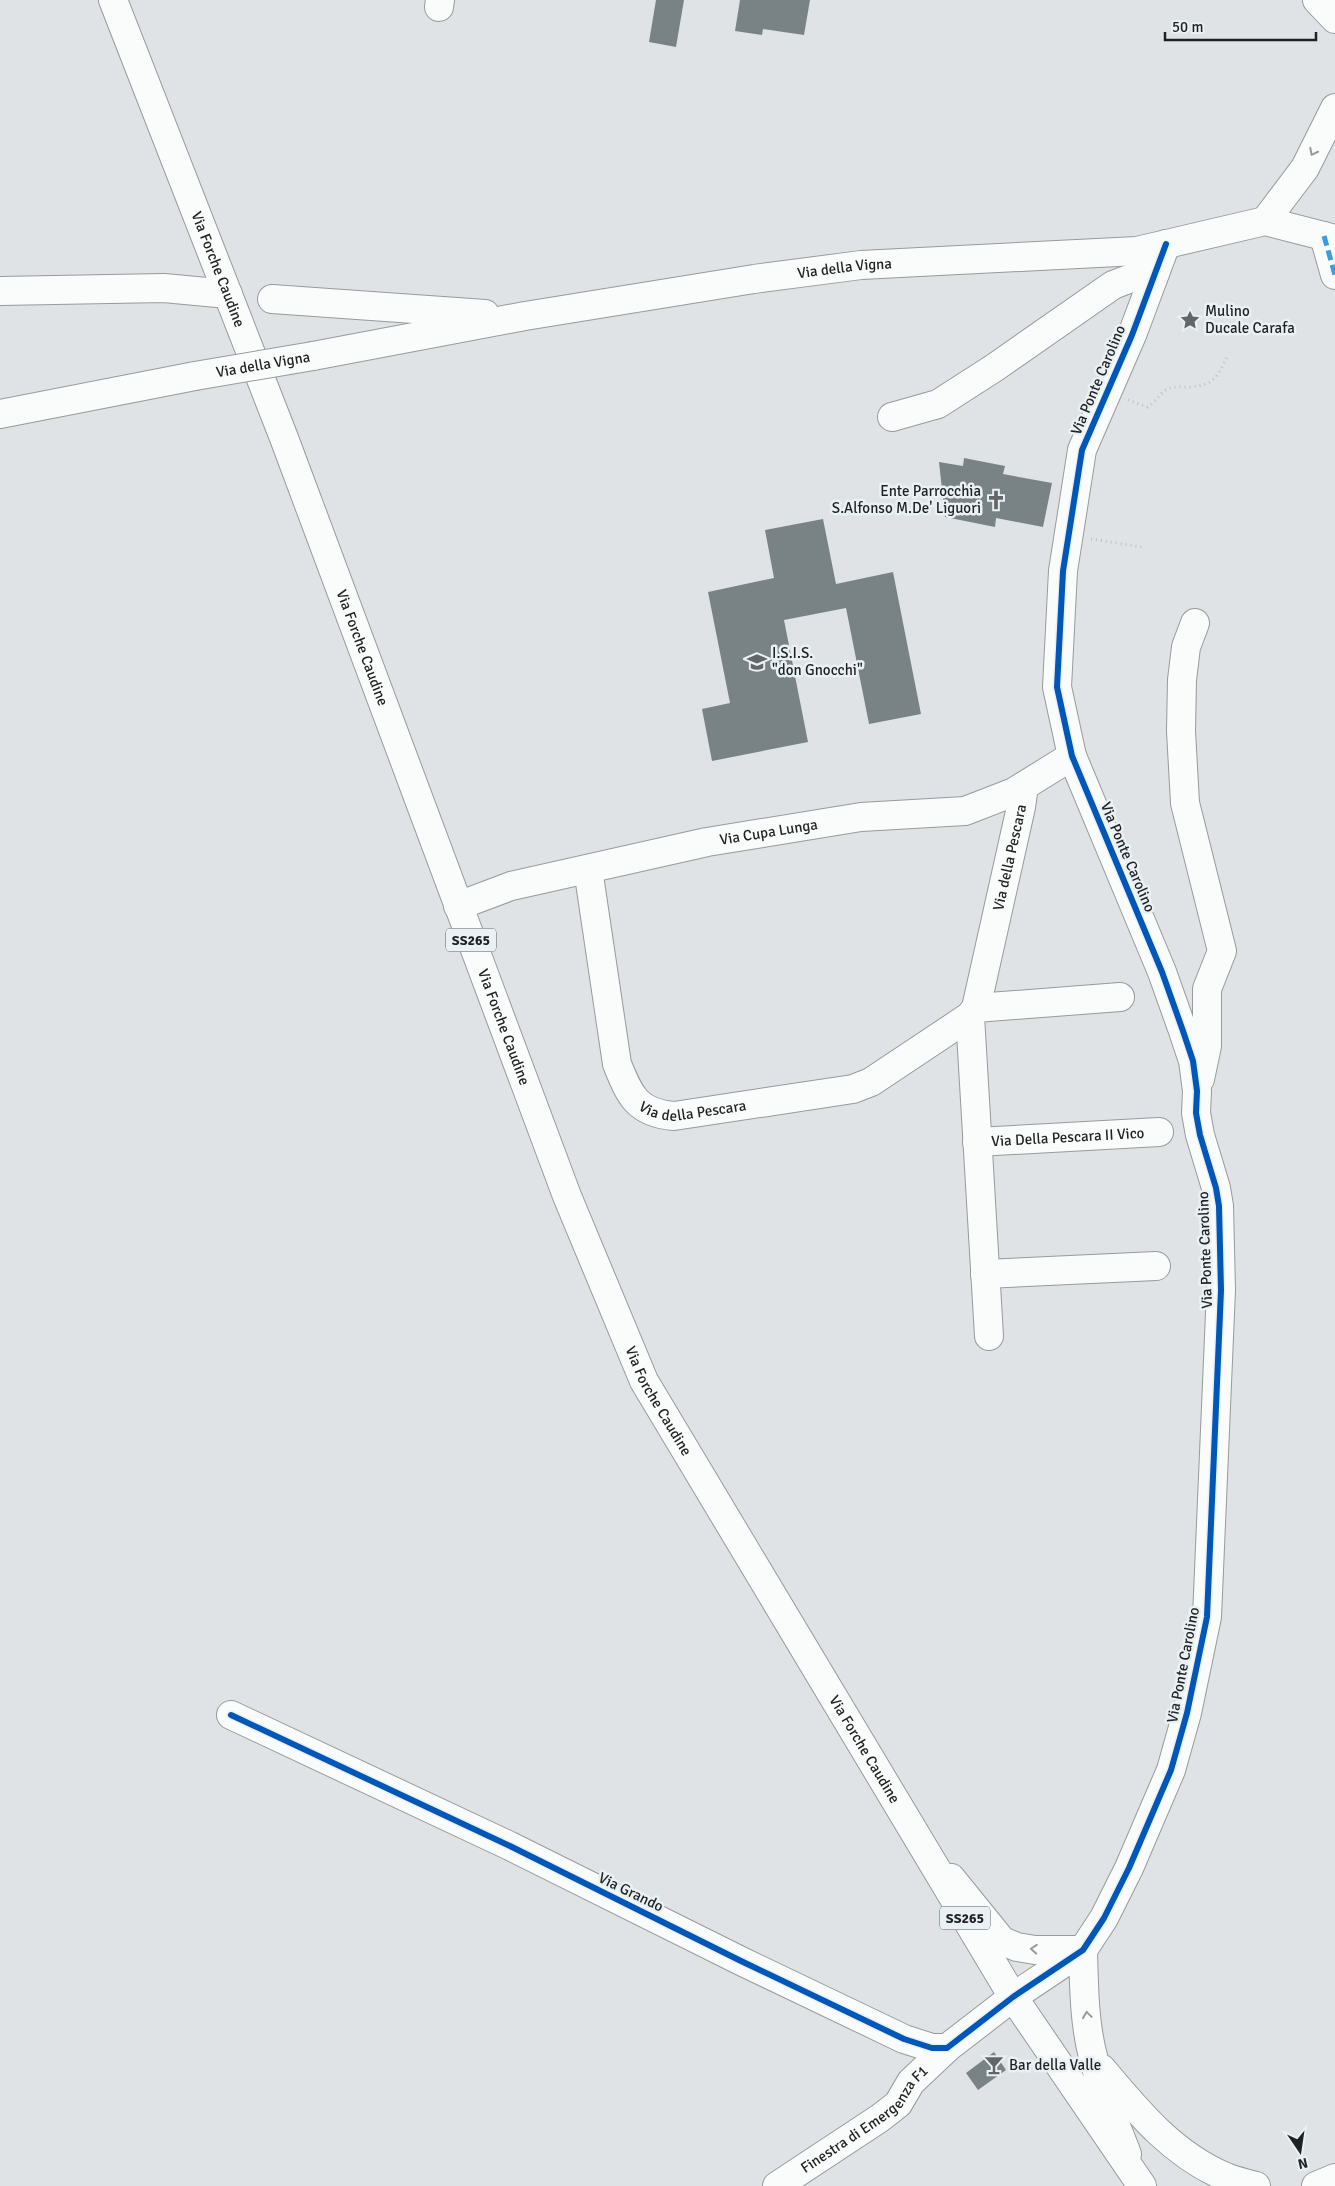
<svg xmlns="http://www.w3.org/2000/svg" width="1335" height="2186" viewBox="0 0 1335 2186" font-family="Signika,sans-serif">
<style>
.building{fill:#798386}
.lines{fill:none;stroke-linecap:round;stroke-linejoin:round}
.minor-casing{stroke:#989a9b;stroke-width:30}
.major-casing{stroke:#989a9b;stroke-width:30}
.path{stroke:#bfc1c1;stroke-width:3;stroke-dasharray:1 4;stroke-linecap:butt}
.minor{stroke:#fafbfb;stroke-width:28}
.major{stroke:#fafbfb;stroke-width:28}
.minor-bridge-casing{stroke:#989a9b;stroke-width:30;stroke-linecap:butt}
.minor-bridge{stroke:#fafbfb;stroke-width:28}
.quiet{stroke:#3c9ce0;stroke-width:5;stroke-dasharray:10 5;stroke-linecap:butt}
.cycleway-casing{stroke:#eaf1f4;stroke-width:9}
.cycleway{stroke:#0057b8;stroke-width:6}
.oneway{stroke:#97999a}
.labels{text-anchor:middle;stroke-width:5;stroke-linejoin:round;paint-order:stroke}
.shield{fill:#eaf1f4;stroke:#5c6062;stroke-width:1}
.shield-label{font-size:14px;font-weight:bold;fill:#1f2223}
.street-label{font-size:15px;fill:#1f2223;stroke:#eaf1f4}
.poi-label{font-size:15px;fill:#1f2223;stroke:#eaf1f4;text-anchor:start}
</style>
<rect width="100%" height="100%" fill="#dfe3e5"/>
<g class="building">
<polygon points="656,0 684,0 676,47 649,42"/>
<polygon points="740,0 810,0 804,35 763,29 762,35 735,31"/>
<polygon points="964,458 1005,466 1003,474 1052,483 1043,527 996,518 995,527 945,517 939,462 963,466"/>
<polygon points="823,519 836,584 893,572 921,714 869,724 846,608 784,620 808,742 712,761 702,709 730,703 708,592 774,578 765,530"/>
<polygon points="994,2052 1006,2070 978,2090 966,2073"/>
</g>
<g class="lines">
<defs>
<g id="minor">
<polyline points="1317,0 1335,19"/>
<polyline points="439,7 440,0"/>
<polyline points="1265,221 1305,168 1335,108"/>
<polyline points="1324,236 1335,275"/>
<polyline points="0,291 164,288 228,294"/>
<polyline points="272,299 485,314"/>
<path id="s1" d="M313,356L525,316L754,279L861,265L1137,251L1265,221L1335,239"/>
<polyline points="0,414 195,376"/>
<polyline points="892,417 938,404 994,368 1113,285 1134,277 1155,273"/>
<polyline points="1195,623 1186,647 1182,680 1181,731 1185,803 1222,951 1207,989 1207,1046 1200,1079"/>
<path id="s2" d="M588,869L617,1064C630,1096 637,1113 674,1116L853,1089L871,1082L970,1016L976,1008L1021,807L1024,786"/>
<path id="s3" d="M458,906L511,886L707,842L861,817L965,811L1014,792L1072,756"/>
<polyline points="976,1008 1120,997"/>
<polyline points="970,1016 989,1336"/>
<path id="s4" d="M977,1142L1159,1132"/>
<polyline points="985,1274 1156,1266"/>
<polyline points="231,1715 510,1846 741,1961 904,2039 932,2048 947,2048"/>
<polyline points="951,1878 1002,1941 1017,1947 1035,1950 1083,1950"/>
<path d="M1083,1950C1084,1986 1084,2025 1094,2060C1102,2093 1115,2123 1127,2154"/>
<path d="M1102,2069C1138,2112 1173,2155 1226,2177C1235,2181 1246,2183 1256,2186"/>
<path id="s5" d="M777,2186L880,2118L898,2104L911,2082L947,2048L1013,1997L1083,1950L1104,1918L1129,1868L1171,1770L1187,1713L1207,1617L1221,1290L1219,1206L1216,1188L1200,1135L1196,1113L1197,1091L1193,1061L1183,1031L1162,972L1072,756L1057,687L1063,571L1082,450L1132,335L1166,244"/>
<polyline points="1316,2186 1335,2178"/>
</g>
<g id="major">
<path id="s6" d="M113,0L284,438L567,1196L644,1381L1013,1997L1142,2186"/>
</g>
</defs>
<use href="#minor" class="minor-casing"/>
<use href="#major" class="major-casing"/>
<g class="path">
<path d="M1128,400L1147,407C1158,401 1159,392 1170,388C1176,386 1183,387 1189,387C1215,386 1218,375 1228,355"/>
<polyline points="1091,539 1142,547"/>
</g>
<use href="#minor" class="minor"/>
<use href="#major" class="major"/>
<defs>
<g id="minor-bridge">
<path id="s7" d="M195,376L313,356"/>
</g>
</defs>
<use href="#minor-bridge" class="minor-bridge-casing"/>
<use href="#minor-bridge" class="minor-bridge"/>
<polyline class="quiet" points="1324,236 1335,275"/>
<defs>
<polyline id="cycleway" points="231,1715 510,1846 741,1961 904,2039 932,2048 947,2048 1013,1997 1083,1950 1104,1918 1129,1868 1171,1770 1187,1713 1207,1617 1221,1290 1219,1206 1216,1188 1200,1135 1196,1113 1197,1091 1193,1061 1183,1031 1162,972 1072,756 1057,687 1063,571 1082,450 1132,335 1166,244"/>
</defs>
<use href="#cycleway" class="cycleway-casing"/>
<use href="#cycleway" class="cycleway"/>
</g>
<defs><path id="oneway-chevron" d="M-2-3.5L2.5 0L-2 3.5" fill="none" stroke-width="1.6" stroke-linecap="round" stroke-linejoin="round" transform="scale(1.25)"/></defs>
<g class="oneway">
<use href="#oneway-chevron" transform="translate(1313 152) rotate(117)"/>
<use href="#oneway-chevron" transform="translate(1034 1949) rotate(-176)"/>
<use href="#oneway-chevron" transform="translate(1087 2015) rotate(-98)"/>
</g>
<defs>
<symbol id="sight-bare" viewBox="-9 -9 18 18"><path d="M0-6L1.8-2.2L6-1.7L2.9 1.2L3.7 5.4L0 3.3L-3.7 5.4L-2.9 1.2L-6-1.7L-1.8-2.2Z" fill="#626667" stroke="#eaf1f4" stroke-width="2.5" paint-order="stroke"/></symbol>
<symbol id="church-bare" viewBox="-9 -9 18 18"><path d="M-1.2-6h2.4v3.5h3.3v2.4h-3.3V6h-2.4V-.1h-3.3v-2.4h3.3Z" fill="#626667" stroke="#eaf1f4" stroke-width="2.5" paint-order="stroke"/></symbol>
<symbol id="school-bare" viewBox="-9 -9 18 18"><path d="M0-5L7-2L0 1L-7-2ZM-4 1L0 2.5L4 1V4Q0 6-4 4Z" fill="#626667" stroke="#eaf1f4" stroke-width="2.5" paint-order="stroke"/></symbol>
<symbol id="bar-bare" viewBox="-9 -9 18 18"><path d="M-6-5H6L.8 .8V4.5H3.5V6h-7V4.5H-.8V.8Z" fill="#626667" stroke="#eaf1f4" stroke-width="2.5" paint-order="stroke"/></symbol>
</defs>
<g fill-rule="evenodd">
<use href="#sight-bare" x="1176" y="306" width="28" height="28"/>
<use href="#church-bare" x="982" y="486" width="28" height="28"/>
<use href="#school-bare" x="743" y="648" width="28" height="28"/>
<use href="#bar-bare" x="980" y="2051" width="28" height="28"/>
</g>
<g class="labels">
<g class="shield">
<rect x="446" y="928.5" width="50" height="23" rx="4"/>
<rect x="940" y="1906.5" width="50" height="23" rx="4"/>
</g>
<g class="shield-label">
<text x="471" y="945">SS265</text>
<text x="965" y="1923">SS265</text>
</g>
<g class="street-label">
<text dy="5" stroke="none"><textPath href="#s6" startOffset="289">Via Forche Caudine</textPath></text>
<text dy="5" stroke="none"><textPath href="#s1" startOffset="539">Via della Vigna</textPath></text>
<text dy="5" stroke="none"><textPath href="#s7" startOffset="69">Via della Vigna</textPath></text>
<text transform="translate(1098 380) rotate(-67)" y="5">Via Ponte Carolino</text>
<text dy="5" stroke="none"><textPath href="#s6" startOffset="694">Via Forche Caudine</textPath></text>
<text dy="5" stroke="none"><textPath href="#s3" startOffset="320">Via Cupa Lunga</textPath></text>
<text transform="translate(1128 857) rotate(67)" y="5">Via Ponte Carolino</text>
<text dy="5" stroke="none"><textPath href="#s2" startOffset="764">Via della Pescara</textPath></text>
<text dy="5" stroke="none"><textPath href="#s6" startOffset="1099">Via Forche Caudine</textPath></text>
<text dy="5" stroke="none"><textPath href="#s2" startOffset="299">Via della Pescara</textPath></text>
<text dy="5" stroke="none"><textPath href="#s4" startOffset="91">Via Della Pescara II Vico</textPath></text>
<text transform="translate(1205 1250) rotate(-92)" y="5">Via Ponte Carolino</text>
<text dy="5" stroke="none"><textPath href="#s6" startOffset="1504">Via Forche Caudine</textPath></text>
<text transform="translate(1183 1665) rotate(-79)" y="5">Via Ponte Carolino</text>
<text dy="5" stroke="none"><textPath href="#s6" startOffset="1909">Via Forche Caudine</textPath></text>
<text transform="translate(631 1892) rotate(26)" y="5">Via Grando</text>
<text dy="5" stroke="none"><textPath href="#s5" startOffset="111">Finestra di Emergenza F1</textPath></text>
</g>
<g class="poi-label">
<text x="1205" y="316">Mulino<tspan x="1205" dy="17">Ducale Carafa</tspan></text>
<text x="981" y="496" text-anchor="end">Ente Parrocchia<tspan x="981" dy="17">S.Alfonso M.De' Liguori</tspan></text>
<text x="772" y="658">I.S.I.S.<tspan x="772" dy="17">"don Gnocchi"</tspan></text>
<text x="1009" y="2070">Bar della Valle</text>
</g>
</g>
<g transform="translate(1300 2151) rotate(167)" stroke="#eaf1f4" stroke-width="4" paint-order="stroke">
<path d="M0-4L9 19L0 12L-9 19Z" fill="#1f2223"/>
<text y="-8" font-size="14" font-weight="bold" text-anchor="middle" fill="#1f2223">N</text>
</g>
<path d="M1165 32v8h151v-8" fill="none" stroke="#1f2223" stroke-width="2.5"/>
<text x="1172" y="32" font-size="15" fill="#1f2223" stroke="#eaf1f4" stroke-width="4" paint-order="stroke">50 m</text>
</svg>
